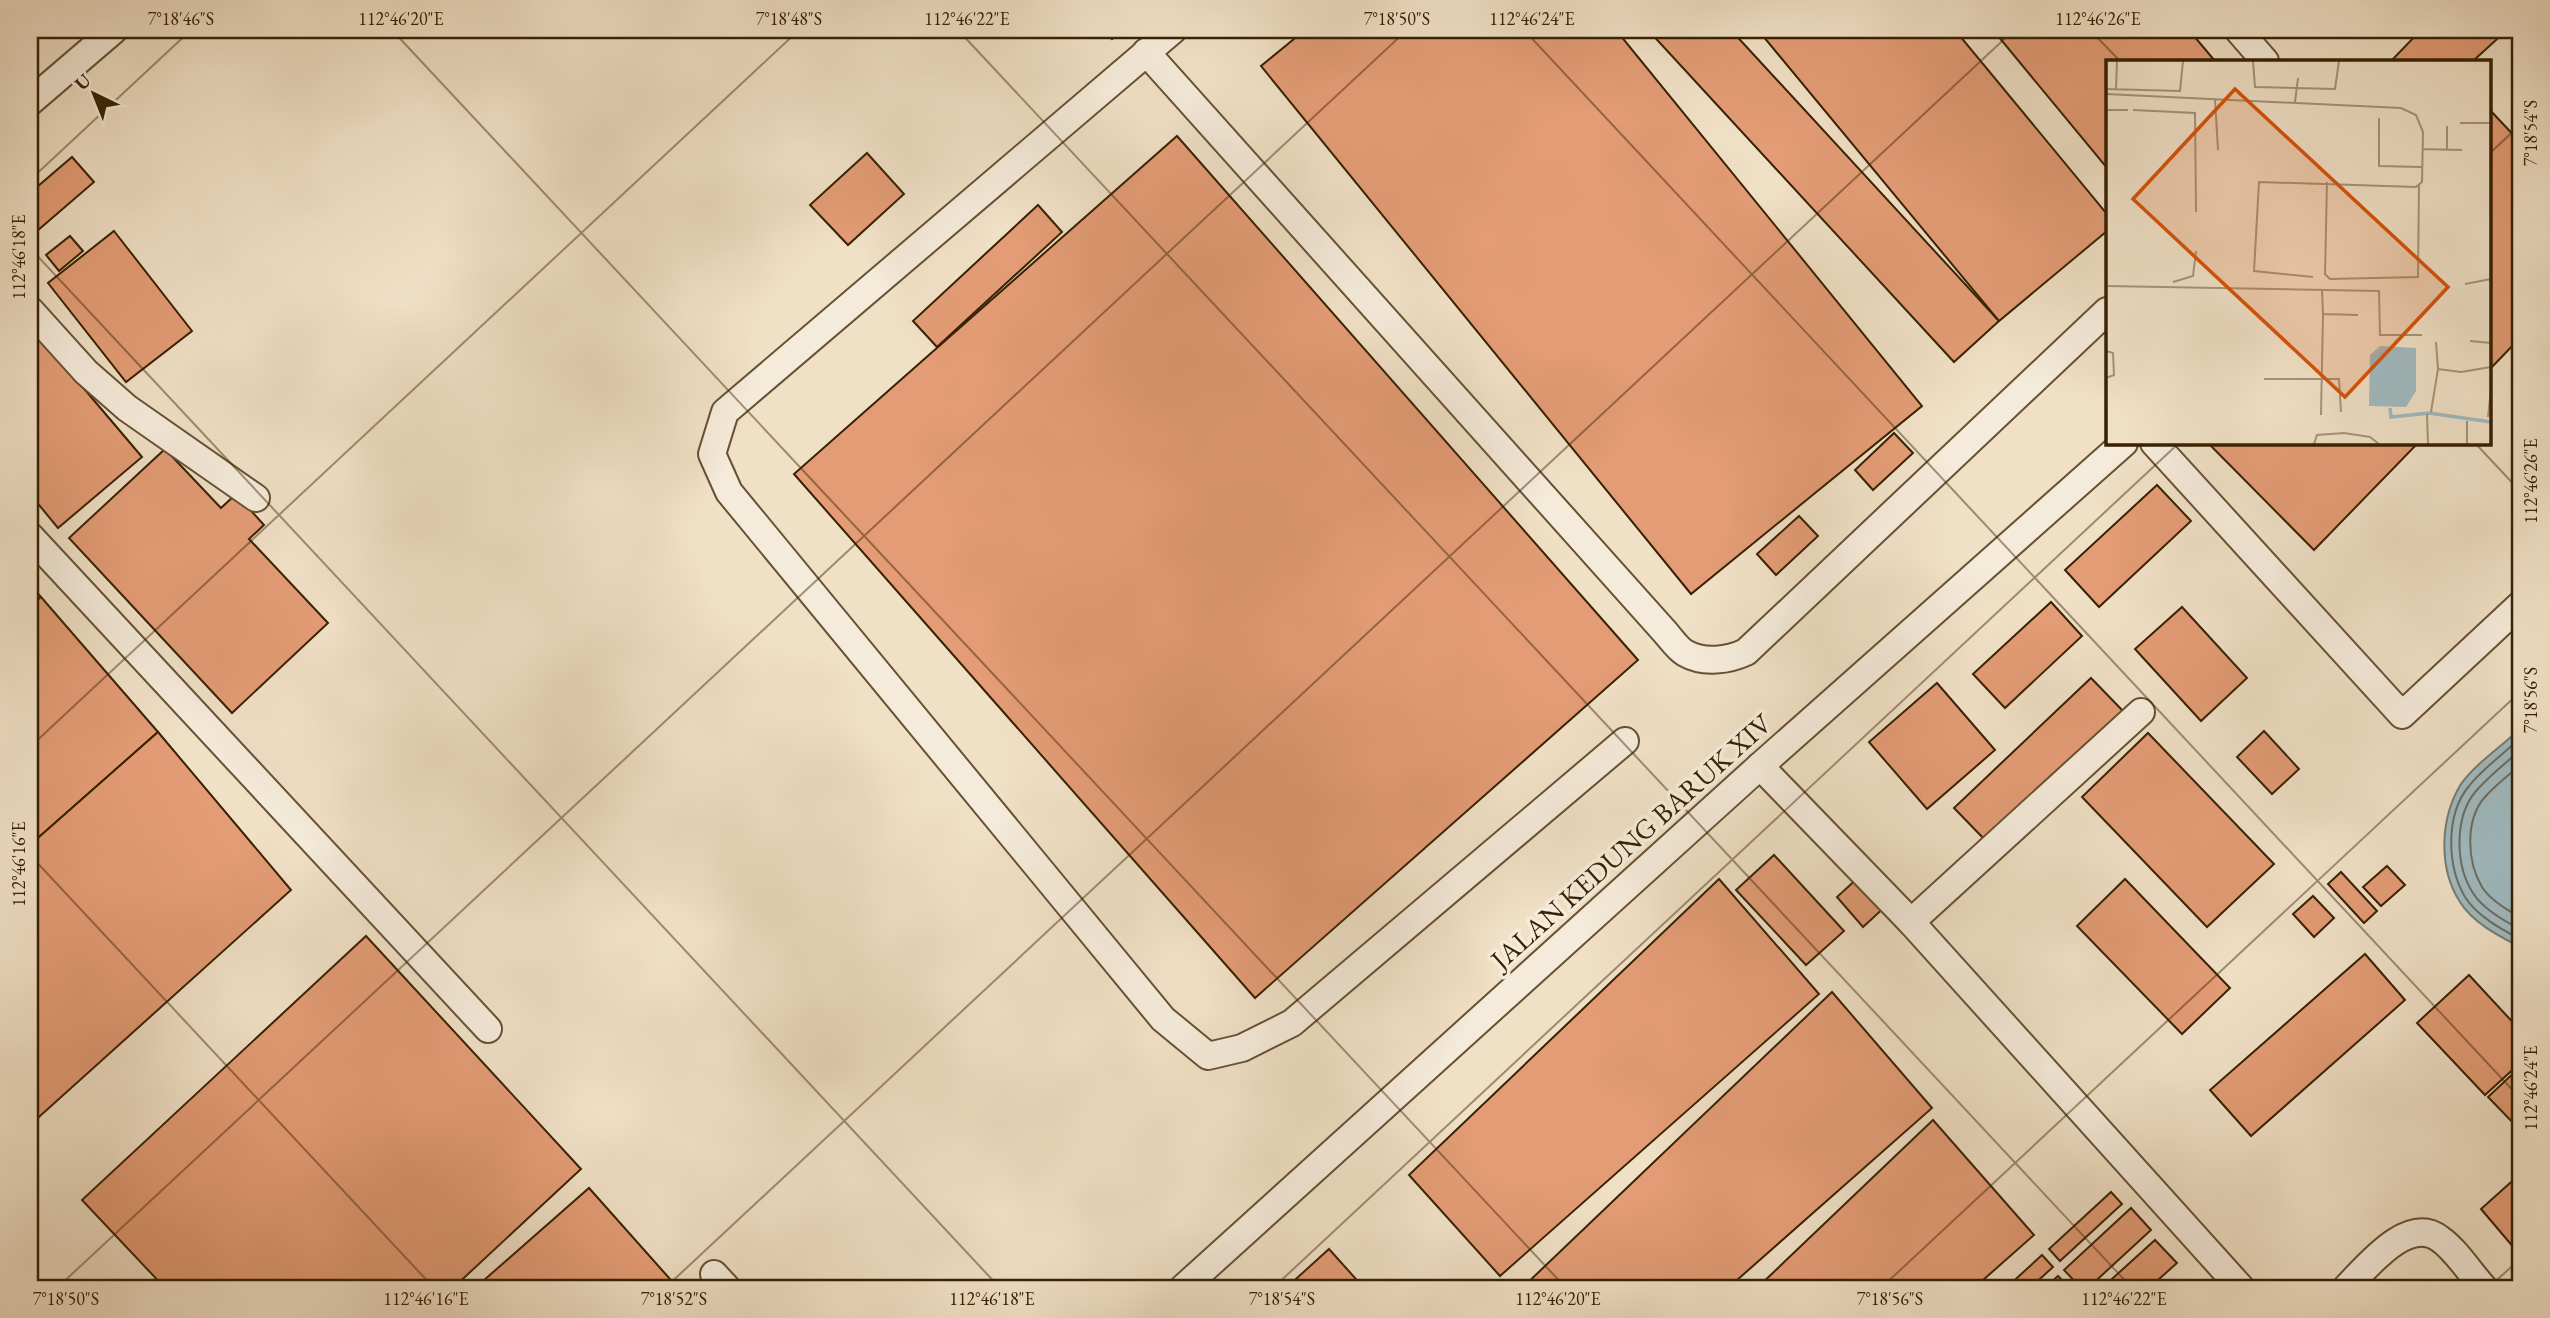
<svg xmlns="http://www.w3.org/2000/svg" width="2550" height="1318" viewBox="0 0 2550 1318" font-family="'EB Garamond',serif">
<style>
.water{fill:#a0bac0;stroke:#767d74;stroke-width:2}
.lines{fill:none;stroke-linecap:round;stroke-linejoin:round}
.shore{stroke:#6c6e61;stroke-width:2}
.building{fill:#e39c75;stroke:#382102;stroke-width:2}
.service-casing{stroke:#665133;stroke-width:30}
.service{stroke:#f5ebda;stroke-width:26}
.ticks{fill:none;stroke:#382102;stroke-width:2;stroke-opacity:0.45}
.labels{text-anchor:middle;stroke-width:7;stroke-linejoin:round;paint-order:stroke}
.street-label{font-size:28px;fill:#382102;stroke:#f5ebda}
.inset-river{fill:none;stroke:#a0bac0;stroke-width:3.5}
.inset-road{fill:none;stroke:#a69478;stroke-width:2}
.view{fill:#d6530b;fill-opacity:0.15;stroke:#d6530b;stroke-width:3.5}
.inset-edge{fill:none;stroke:#382102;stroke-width:3.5}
.neatline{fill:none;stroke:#382102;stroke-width:2.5}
.ticks-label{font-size:18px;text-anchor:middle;fill:#382102}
</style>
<rect width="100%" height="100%" fill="#f0e0c6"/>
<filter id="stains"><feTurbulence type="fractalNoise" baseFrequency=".00286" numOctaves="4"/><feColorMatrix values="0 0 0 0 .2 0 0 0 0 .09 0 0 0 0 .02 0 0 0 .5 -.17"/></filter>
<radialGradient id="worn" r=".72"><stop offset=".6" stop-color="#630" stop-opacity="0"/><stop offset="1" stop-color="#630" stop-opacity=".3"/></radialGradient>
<path class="water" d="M2520,729V947C2499,936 2473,923 2460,902C2438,868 2440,818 2461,784C2475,764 2502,746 2520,729Z"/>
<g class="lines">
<g class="shore">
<path d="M2520,738C2504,754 2483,768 2469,786C2445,815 2447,866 2465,897C2477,916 2501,929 2520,939"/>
<path d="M2520,750C2506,763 2489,776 2476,791C2454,817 2455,865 2473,893C2483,909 2504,921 2520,929"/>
<path d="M2520,765C2509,775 2494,786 2484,798C2465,821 2467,862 2482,887C2490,900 2507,910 2520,917"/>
</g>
</g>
<g class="building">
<polygon points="1103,30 1122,30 1112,39"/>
<polygon points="1305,30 1616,30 1922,406 1691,594 1261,66"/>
<polygon points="1648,30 1731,30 1999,321 1954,362"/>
<polygon points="1758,30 1955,30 2107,214 2107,231 1999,321"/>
<polygon points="1993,30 2189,30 2215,61 2107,61 2107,168"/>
<polygon points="2421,30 2507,30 2473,61 2391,61"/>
<polygon points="2489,109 2520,142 2520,338 2489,370"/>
<polygon points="1177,136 1638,660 1255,998 794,474"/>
<polygon points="867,153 904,194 848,245 810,205"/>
<polygon points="72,157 94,182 37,231 30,223 30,193"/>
<polygon points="1038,205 1062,232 937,347 913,321"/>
<polygon points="114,231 192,331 126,382 48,283"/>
<polygon points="70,236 83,251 59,271 46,255"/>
<polygon points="36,332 142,457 58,528 30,494 30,337"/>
<polygon points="1894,433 1913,453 1873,490 1855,470"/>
<polygon points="2208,443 2418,443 2314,550"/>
<polygon points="165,449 221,508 236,494 264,525 249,539 328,623 232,713 69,538"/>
<polygon points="2157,485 2191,521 2099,607 2065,570"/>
<polygon points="1799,516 1818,536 1776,575 1757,554"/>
<polygon points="30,584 41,597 30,606"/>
<polygon points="41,597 158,732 30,845 30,606"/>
<polygon points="2051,602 2082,636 2005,708 1973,674"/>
<polygon points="2182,607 2247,678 2201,721 2135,649"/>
<polygon points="2091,678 2123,711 1987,842 1954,808"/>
<polygon points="1937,683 1995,750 1927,809 1869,742"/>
<polygon points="2264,731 2299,769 2272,794 2237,757"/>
<polygon points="158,732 291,890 30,1125 30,845"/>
<polygon points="2148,733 2274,864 2207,927 2082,797"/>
<polygon points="1774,855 1844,931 1806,965 1736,890"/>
<polygon points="2387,866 2405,885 2381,906 2363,887"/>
<polygon points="2341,872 2377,911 2364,923 2328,884"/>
<polygon points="1861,875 1888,904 1863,927 1837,897"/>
<polygon points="1719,879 1819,994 1500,1276 1409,1175"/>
<polygon points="2125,879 2230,988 2182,1034 2077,926"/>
<polygon points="2313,896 2334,918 2314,937 2293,914"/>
<polygon points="366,936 581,1169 453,1288 165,1288 82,1200"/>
<polygon points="2365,954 2405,1000 2251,1136 2210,1090"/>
<polygon points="2469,975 2520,1030 2520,1063 2485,1095 2417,1023"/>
<polygon points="1832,992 1932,1108 1728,1288 1522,1288"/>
<polygon points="2520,1067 2520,1130 2488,1097"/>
<polygon points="1933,1120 2034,1235 1974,1288 1757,1288"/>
<polygon points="2520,1174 2520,1255 2481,1209"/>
<polygon points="589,1188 678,1288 475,1288"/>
<polygon points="2111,1192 2122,1204 2060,1261 2049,1249"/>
<polygon points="2131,1208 2151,1230 2088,1288 2081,1288 2064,1270"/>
<polygon points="2155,1240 2177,1263 2149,1288 2102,1288"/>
<polygon points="1329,1249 1364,1288 1286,1288"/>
<polygon points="2042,1255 2053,1267 2030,1288 2006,1288"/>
<polygon points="30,1275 42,1288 30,1288"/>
<polygon points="2058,1276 2070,1288 2045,1288"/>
</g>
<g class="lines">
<defs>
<g id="service">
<polyline points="1173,30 725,412 712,454 729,492 1163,1019 1208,1056 1242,1048 1292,1023 1625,741"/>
<polyline points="2238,30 2265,61"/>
<path d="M1146,52L1665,632C1671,639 1678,649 1685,653C1704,664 1729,660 1746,652L2107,311"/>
<polyline points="30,102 114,30"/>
<polyline points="30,310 86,372 127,408 256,498"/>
<polyline points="2154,443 2402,715 2520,605"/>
<polyline points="30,536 488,1029"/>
<polyline points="1760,766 1911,922 2141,712"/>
<polyline points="1911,922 2241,1288"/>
<polyline points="714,1274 727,1288"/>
<polyline points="1183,1288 1760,766 2124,443"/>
<path d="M2346,1288C2366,1268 2408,1214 2440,1239C2457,1251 2470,1273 2484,1288"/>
</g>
</defs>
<use href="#service" class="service-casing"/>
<use href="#service" class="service"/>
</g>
<path class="ticks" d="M392,30L1566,1288M958,30L2132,1288M1524,30L2520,1098M2090,30L2120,61M2489,154L2520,125M30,180L191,30M30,248L1000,1288M2475,443L2520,491M30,747L799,30M30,855L434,1288M57,1288L1407,30M665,1288L2014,30M1273,1288L2179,443M1881,1288L2520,692M2488,1288L2520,1259"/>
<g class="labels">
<g class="street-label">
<text transform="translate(1631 841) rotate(-42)" y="10">JALAN KEDUNG BARUK XIV</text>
</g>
</g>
<g transform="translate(2106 60)">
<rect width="385" height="385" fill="#f0e0c6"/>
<path d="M274,286L310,288V331L300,347L263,346L264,295Z" fill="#a0bac0"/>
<path class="inset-river" d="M284,348L285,357L323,353L385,362"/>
<path class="inset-road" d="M147,1L149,27L229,29L233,1M0,29L74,31L77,1M10,29L11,1M0,34L295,48L310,55L317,72L316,122L310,127L153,122L148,211L207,217M109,39L112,90M189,42L192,18M0,50H22M27,50L89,53L90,152M273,58V106L316,107M354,63H385M341,66V89M317,89L356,90M221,122L219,214L224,219L312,217L313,125M67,222L87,216L90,191M359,224L385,219M0,226L273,231L274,275H316M216,230L217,254L252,255M364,281L385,283M330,282L332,309M0,291L7,293L8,315L0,318M158,319H233L235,352M325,352L332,309L355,312L385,307M321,354L322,384M215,355L217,254M382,357L385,329M208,384L211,375L238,373L264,377L273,384M361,384V361"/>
<path class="view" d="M129,29L342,227L239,337L27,139Z"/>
<rect width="385" height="385" class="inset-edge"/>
</g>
<rect width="2550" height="1318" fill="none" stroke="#f0e0c6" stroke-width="77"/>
<g transform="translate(94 94) rotate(317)" stroke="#f5ebda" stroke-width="5" paint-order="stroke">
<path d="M0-5L12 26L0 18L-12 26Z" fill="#382102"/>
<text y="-10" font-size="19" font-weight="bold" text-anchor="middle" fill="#382102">U</text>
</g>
<rect x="38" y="38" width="2474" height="1242" class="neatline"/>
<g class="ticks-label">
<text x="181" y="25">7°18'46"S</text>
<text x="401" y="25">112°46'20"E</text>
<text x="789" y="25">7°18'48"S</text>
<text x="967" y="25">112°46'22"E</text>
<text x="1397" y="25">7°18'50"S</text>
<text x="1532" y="25">112°46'24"E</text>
<text x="2098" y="25">112°46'26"E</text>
<text transform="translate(2531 133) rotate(-90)" y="6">7°18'54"S</text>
<text transform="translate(19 257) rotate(-90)" y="6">112°46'18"E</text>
<text transform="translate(2531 481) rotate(-90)" y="6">112°46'26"E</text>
<text transform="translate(2531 700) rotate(-90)" y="6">7°18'56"S</text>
<text transform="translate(19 864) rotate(-90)" y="6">112°46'16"E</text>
<text transform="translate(2531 1088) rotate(-90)" y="6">112°46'24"E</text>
<text x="66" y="1305">7°18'50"S</text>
<text x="426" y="1305">112°46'16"E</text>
<text x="674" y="1305">7°18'52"S</text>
<text x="992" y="1305">112°46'18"E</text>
<text x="1282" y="1305">7°18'54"S</text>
<text x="1558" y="1305">112°46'20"E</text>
<text x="1890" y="1305">7°18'56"S</text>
<text x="2124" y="1305">112°46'22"E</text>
</g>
<rect width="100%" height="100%" filter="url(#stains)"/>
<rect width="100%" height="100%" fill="url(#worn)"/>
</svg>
